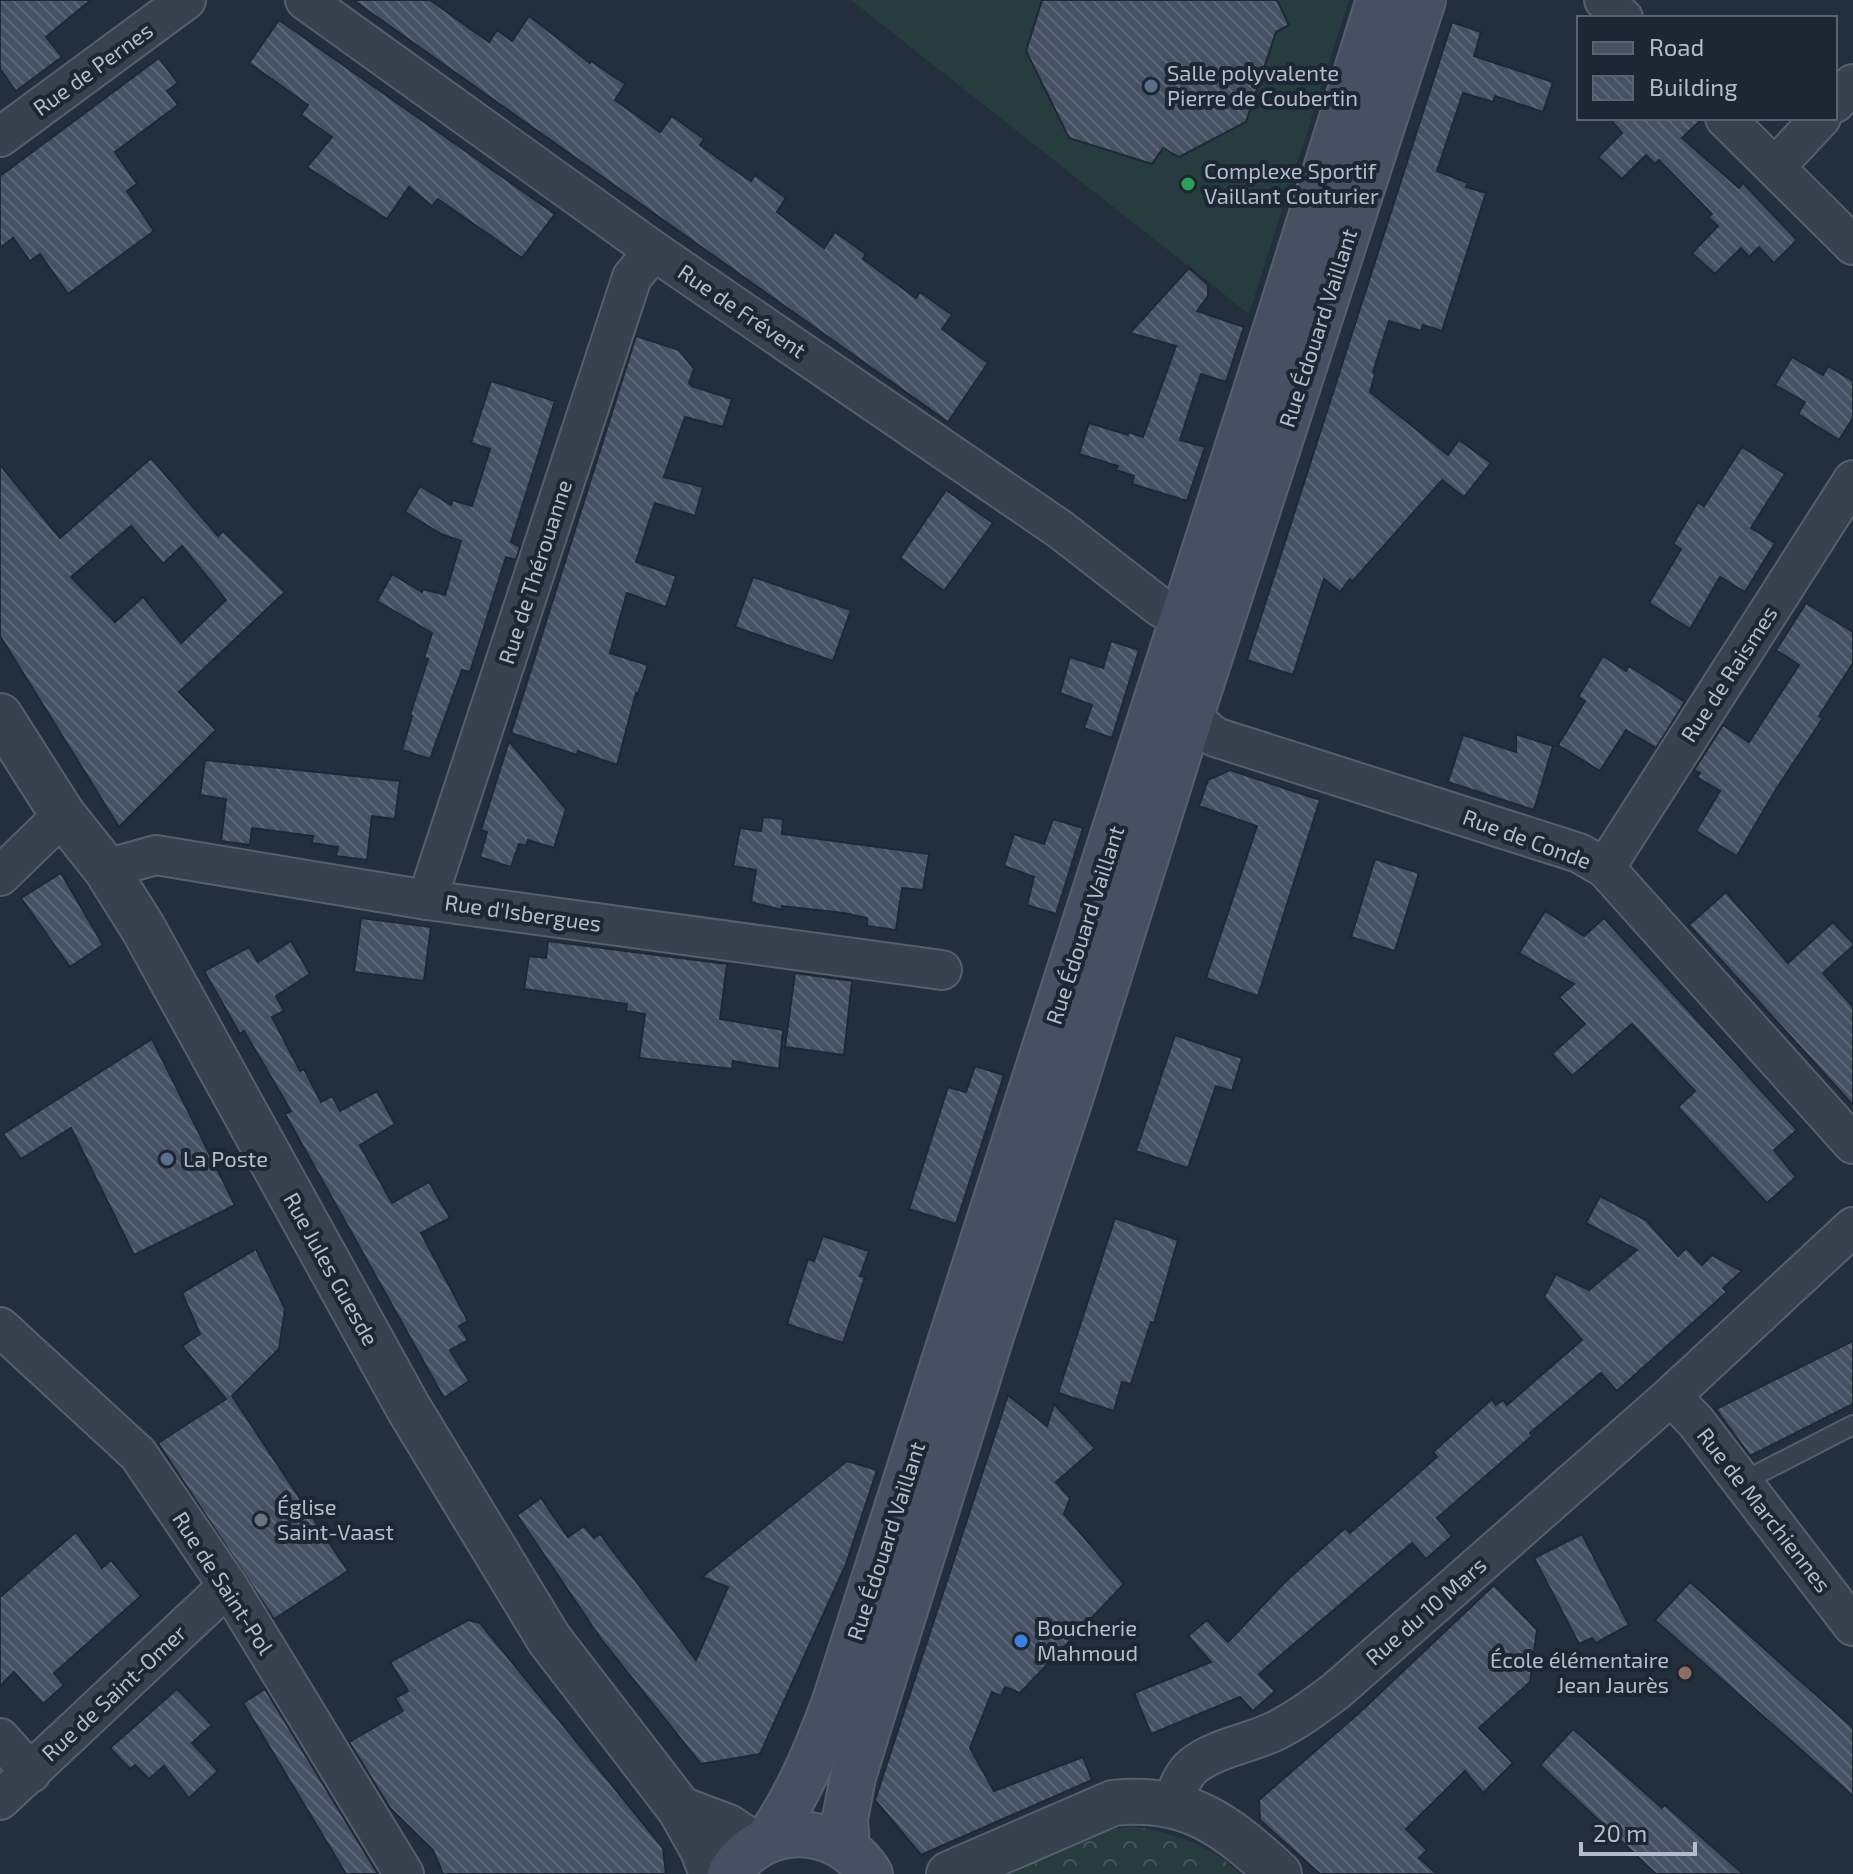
<svg xmlns="http://www.w3.org/2000/svg" width="1853" height="1874" viewBox="0 0 1853 1874" font-family="'Exo 2',sans-serif">
<style>
.park{fill:url(#park-crowns)}
.garden{fill:#263c3f}
.building{fill:url(#building-back-hatch);stroke:#1f2835;stroke-width:2;fill-rule:evenodd}
.lines{fill:none;stroke-linecap:round;stroke-linejoin:round}
.service-casing{stroke:#565f6c;stroke-width:22}
.minor-casing{stroke:#565f6c;stroke-width:42}
.tertiary-casing{stroke:#565f6c;stroke-width:48}
.secondary-casing{stroke:#565f6c;stroke-width:48}
.service{stroke:#38414e;stroke-width:18}
.minor{stroke:#38414e;stroke-width:38}
.tertiary{stroke:#38414e;stroke-width:44}
.secondary{stroke:#465061;stroke-width:44}
.service-dot{fill:#5c6f8a;stroke:#1d2633;stroke-width:3}
.leisure-dot{fill:#2e9e5b;stroke:#1d2633;stroke-width:3}
.worship-dot{fill:#6b7280;stroke:#1d2633;stroke-width:3}
.shop-dot{fill:#3f7fe0;stroke:#1d2633;stroke-width:3}
.education-dot{fill:#8d6e63;stroke:#1d2633;stroke-width:3}
.labels{text-anchor:middle;stroke-width:8;stroke-linejoin:round;paint-order:stroke}
.street-label{font-size:22px;fill:#b4bcc9;stroke:#1d2633}
.poi-label{font-size:22px;fill:#b4bcc9;stroke:#1d2633;text-anchor:start}
</style>
<defs>
<pattern id="park-crowns" width="20" height="18" patternUnits="userSpaceOnUse" patternTransform="scale(2)"><rect width="20" height="18" fill="#263c3f"/><path d="M2 6a3 3 0 1 1 6 0M12 15a3 3 0 1 1 6 0" fill="none" stroke="#435659"/></pattern>
<pattern id="building-back-hatch" width="6" height="6" patternUnits="userSpaceOnUse" patternTransform="scale(2)"><rect width="6" height="6" fill="#455162"/><path d="M-1 5l2 2M0 0l6 6M5-1l2 2" fill="none" stroke="#5d6877"/></pattern>
</defs>
<rect width="100%" height="100%" fill="#242f3e"/>
<path class="park" d="M1131,1826C1175,1834 1207,1843 1240,1874H1006L1104,1832Z"/>
<polygon class="garden" points="851,0 1349,0 1249,314"/>
<g class="building">
<polygon points="0,0 91,0 46,37 62,57 16,91 0,69"/>
<polygon points="353,0 430,0 489,42 497,30 512,41 529,16 590,63 591,61 625,84 615,100 660,132 672,116 704,139 700,145 726,164 751,181 755,175 786,198 777,212 824,248 835,232 866,254 863,259 916,298 920,292 952,315 942,329 988,363 948,422"/>
<polygon points="1042,0 1277,0 1289,25 1276,32 1246,122 1179,157 1163,148 1152,164 1069,138 1026,51"/>
<polygon points="279,20 555,214 522,258 438,199 432,206 409,187 387,219 307,167 332,137 301,115 308,105 249,63"/>
<polygon points="1452,22 1481,32 1474,56 1553,82 1543,112 1495,96 1493,102 1463,93 1437,171 1468,183 1466,187 1486,193 1442,331 1423,325 1421,331 1389,321 1373,372 1375,374 1370,392 1448,455 1459,440 1491,463 1464,497 1442,480 1352,582 1350,579 1340,592 1324,579 1293,675 1247,660"/>
<polygon points="159,58 178,83 167,91 178,105 115,152 137,184 127,191 154,231 68,294 40,254 30,261 13,238 0,248 0,176"/>
<polygon points="1609,118 1703,118 1682,138 1739,188 1743,183 1797,240 1774,263 1759,247 1749,257 1741,248 1715,274 1692,253 1718,226 1708,217 1712,214 1659,160 1655,164 1646,155 1622,179 1598,157 1622,133"/>
<polygon points="1189,268 1208,285 1208,296 1197,311 1244,327 1226,382 1201,374 1180,440 1205,447 1187,501 1132,484 1134,476 1116,470 1118,466 1079,454 1089,423 1128,435 1128,432 1143,437 1176,346 1130,333"/>
<polygon points="636,336 679,350 694,369 689,383 692,386 732,399 723,427 685,417 664,477 703,487 695,516 655,503 636,562 676,576 666,607 627,593 610,653 648,665 638,694 636,693 617,765 578,751 577,755 511,733"/>
<polygon points="1792,357 1823,375 1828,366 1853,381 1853,418 1839,440 1798,414 1805,402 1775,385"/>
<polygon points="491,381 555,401 511,542 520,547 517,557 515,560 506,557 470,672 462,670 430,759 402,750 412,716 410,715 428,659 424,658 432,633 377,601 392,574 422,592 423,589 445,595 461,541 441,534 405,512 420,486 451,505 452,500 472,506 490,449 471,443"/>
<polygon points="1742,447 1785,474 1751,528 1775,543 1745,592 1720,577 1690,629 1649,603 1681,549 1673,544 1698,502 1704,506"/>
<path d="M151,458L218,536L223,531L285,592L179,692L216,730L119,827L0,636V465L60,538ZM131,526L163,564L182,546L226,600L181,643L143,597L115,622L71,577Z"/>
<polygon points="946,490 993,523 944,591 900,558"/>
<polygon points="753,577 851,610 833,661 735,627"/>
<polygon points="1806,603 1853,632 1853,663 1819,716 1823,718 1775,791 1737,856 1696,831 1720,791 1697,777 1700,773 1694,770 1723,725 1749,742 1799,665 1776,650"/>
<polygon points="1111,641 1139,650 1112,738 1084,728 1092,705 1060,693 1070,657 1103,668"/>
<polygon points="1603,656 1626,671 1629,666 1685,702 1656,748 1626,730 1600,771 1558,745 1585,701 1578,697"/>
<polygon points="1516,734 1553,746 1534,810 1448,782 1463,735 1516,752"/>
<polygon points="509,741 566,809 554,848 528,840 526,846 519,844 511,867 480,857 487,832 481,830"/>
<polygon points="205,760 400,781 395,819 372,816 367,860 336,856 338,847 312,843 313,836 252,828 250,845 221,841 226,799 200,795"/>
<polygon points="1230,770 1320,800 1258,996 1206,978 1257,826 1199,806 1208,780"/>
<polygon points="763,817 783,819 782,834 929,854 923,890 902,888 896,930 867,926 867,918 844,913 782,906 782,910 751,902 756,870 733,866 740,828 761,831"/>
<polygon points="1053,819 1083,828 1056,914 1027,905 1034,877 1004,866 1014,834 1044,844"/>
<polygon points="1375,859 1419,873 1395,951 1351,937"/>
<polygon points="61,873 103,945 70,967 21,898"/>
<polygon points="1726,892 1788,963 1833,922 1853,943 1853,946 1823,973 1853,1007 1853,1105 1689,925"/>
<polygon points="1545,911 1584,936 1604,918 1797,1130 1774,1150 1796,1177 1767,1203 1678,1107 1695,1091 1632,1024 1572,1076 1552,1054 1585,1024 1559,997 1574,984 1519,953"/>
<polygon points="361,918 431,927 424,981 354,972"/>
<polygon points="291,941 310,974 276,996 284,1011 272,1017 300,1071 304,1069 321,1102 332,1096 340,1111 377,1091 395,1124 360,1145 392,1203 429,1182 450,1218 421,1233 468,1321 459,1326 468,1340 450,1350 469,1381 444,1398 285,1114 291,1111 244,1031 240,1034 204,971 249,947 258,962"/>
<polygon points="548,941 727,964 720,1019 783,1030 779,1069 733,1061 732,1069 639,1058 645,1014 626,1011 627,1004 524,989 529,956 546,958"/>
<polygon points="795,973 852,981 844,1055 785,1047"/>
<polygon points="1175,1035 1242,1058 1232,1091 1216,1086 1188,1168 1136,1151"/>
<polygon points="152,1039 235,1205 134,1255 71,1128 21,1159 3,1134"/>
<polygon points="975,1066 1004,1075 956,1224 909,1209 948,1087 966,1092"/>
<polygon points="1600,1196 1646,1220 1678,1256 1686,1248 1702,1265 1712,1255 1742,1271 1723,1288 1727,1292 1617,1391 1601,1373 1530,1433 1532,1436 1437,1518 1452,1536 1426,1559 1412,1543 1259,1674 1275,1691 1253,1711 1240,1697 1151,1734 1134,1693 1211,1662 1188,1636 1207,1620 1228,1642 1286,1581 1345,1528 1350,1533 1437,1457 1433,1452 1492,1399 1496,1405 1503,1400 1507,1405 1582,1340 1544,1297 1556,1274 1589,1290 1637,1250 1586,1223"/>
<polygon points="1115,1218 1178,1240 1154,1323 1151,1322 1131,1384 1122,1382 1114,1411 1058,1393"/>
<polygon points="823,1236 869,1251 860,1276 865,1277 843,1343 787,1324 808,1259 814,1261"/>
<polygon points="256,1249 285,1309 279,1349 232,1396 348,1571 274,1619 158,1443 226,1399 182,1346 200,1334 182,1293"/>
<polygon points="1853,1341 1853,1404 1750,1456 1716,1409"/>
<polygon points="1008,1395 1047,1426 1054,1404 1095,1448 1056,1482 1070,1498 1064,1514 1124,1584 1020,1693 1005,1687 1001,1696 992,1692 970,1748 994,1791 1083,1757 1092,1780 921,1855 875,1800"/>
<polygon points="847,1461 877,1470 846,1564 760,1754 701,1764 601,1639 517,1515 541,1498 568,1537 584,1526 594,1538 600,1534 696,1660 728,1587 702,1577"/>
<polygon points="76,1532 102,1568 111,1560 141,1596 54,1673 64,1685 43,1704 14,1672 0,1686 0,1597"/>
<polygon points="1582,1534 1629,1625 1596,1643 1592,1638 1579,1644 1534,1558"/>
<polygon points="1690,1582 1853,1728 1853,1796 1655,1620"/>
<polygon points="1494,1585 1537,1630 1530,1682 1479,1728 1513,1763 1483,1793 1465,1771 1406,1829 1427,1850 1419,1858 1437,1874 1320,1874 1260,1820 1259,1800 1359,1713"/>
<polygon points="468,1620 480,1623 663,1848 666,1874 443,1874 433,1850 390,1808 349,1742 403,1711 395,1698 408,1691 390,1662"/>
<polygon points="177,1689 212,1725 192,1743 218,1771 189,1798 164,1766 149,1779 135,1765 130,1769 110,1748"/>
<polygon points="265,1689 270,1697 378,1874 346,1874 243,1703"/>
<polygon points="1573,1729 1662,1808 1665,1805 1743,1874 1656,1874 1540,1765"/>
</g>
<g class="lines">
<defs>
<polyline id="service" points="1742,1482 1853,1425"/>
<g id="minor">
<polyline points="305,0 654,251 1061,530 1160,607 1182,618"/>
<polyline points="1604,0 1623,18"/>
<polyline points="1835,103 1853,84"/>
<polyline points="1725,118 1853,245"/>
<polyline points="0,137 186,0"/>
<polyline points="1775,167 1821,118"/>
<polyline points="1190,722 1202,726 1215,737 1579,853 1605,868 1853,1144"/>
<polyline points="1605,868 1853,480"/>
<polyline points="106,869 156,855 427,900 942,970"/>
<polyline points="0,876 63,815"/>
<polyline points="427,900 632,277 654,251"/>
<polyline points="0,1327 138,1454 228,1586 404,1874"/>
<polyline points="1671,1396 1696,1422 1853,1626"/>
<polyline points="0,1738 31,1773"/>
<polyline points="0,1800 228,1586"/>
<path d="M1172,1804C1177,1791 1182,1775 1193,1766C1215,1748 1248,1744 1273,1732C1296,1721 1316,1706 1336,1691L1671,1396L1853,1227"/>
</g>
<g id="tertiary">
<polyline points="0,716 63,815 106,869 143,928 409,1409 549,1639 680,1809 703,1850 712,1874"/>
<polyline points="680,1809 728,1827 756,1846"/>
<path d="M949,1874L1113,1803C1188,1795 1226,1825 1279,1874"/>
</g>
<g id="secondary">
<path d="M768,1839C798,1796 817,1750 835,1701L1284,303L1379,0"/>
<polyline points="847,1847 845,1819 853,1777 873,1712 991,1336 1071,1096 1180,749 1423,0"/>
<path d="M730,1874C761,1820 838,1822 870,1874"/>
</g>
</defs>
<use href="#service" class="service-casing"/>
<use href="#minor" class="minor-casing"/>
<use href="#tertiary" class="tertiary-casing"/>
<use href="#secondary" class="secondary-casing"/>
<use href="#service" class="service"/>
<use href="#minor" class="minor"/>
<use href="#tertiary" class="tertiary"/>
<use href="#secondary" class="secondary"/>
</g>
<g class="service-dot">
<circle cx="1151" cy="86" r="8"/>
<circle cx="167" cy="1159" r="8"/>
</g>
<circle class="leisure-dot" cx="1188" cy="184" r="8"/>
<circle class="worship-dot" cx="261" cy="1520" r="8"/>
<circle class="shop-dot" cx="1021" cy="1641" r="8"/>
<circle class="education-dot" cx="1685" cy="1673" r="8"/>
<g class="labels">
<g class="street-label">
<text transform="translate(93 69) rotate(-36)" y="8">Rue de Pernes</text>
<text transform="translate(742 311) rotate(34)" y="8">Rue de Frévent</text>
<text transform="translate(1318 328) rotate(-72)" y="8">Rue Édouard Vaillant</text>
<text transform="translate(535 572) rotate(-72)" y="8">Rue de Thérouanne</text>
<text transform="translate(1729 674) rotate(-57)" y="8">Rue de Raismes</text>
<text transform="translate(1527 839) rotate(20)" y="8">Rue de Conde</text>
<text transform="translate(523 913) rotate(8)" y="8">Rue d'Isbergues</text>
<text transform="translate(1085 925) rotate(-72)" y="8">Rue Édouard Vaillant</text>
<text transform="translate(331 1269) rotate(61)" y="8">Rue Jules Guesde</text>
<text transform="translate(1764 1510) rotate(52)" y="8">Rue de Marchiennes</text>
<text transform="translate(886 1541) rotate(-72)" y="8">Rue Édouard Vaillant</text>
<text transform="translate(223 1583) rotate(57)" y="8">Rue de Saint-Pol</text>
<text transform="translate(1426 1611) rotate(-41)" y="8">Rue du 10 Mars</text>
<text transform="translate(114 1693) rotate(-43)" y="8">Rue de Saint-Omer</text>
</g>
<g class="poi-label">
<text x="1167" y="81">Salle polyvalente<tspan x="1167" dy="25">Pierre de Coubertin</tspan></text>
<text x="1204" y="179">Complexe Sportif<tspan x="1204" dy="25">Vaillant Couturier</tspan></text>
<text x="183" y="1167">La Poste</text>
<text x="277" y="1515">Église<tspan x="277" dy="25">Saint-Vaast</tspan></text>
<text x="1037" y="1636">Boucherie<tspan x="1037" dy="25">Mahmoud</tspan></text>
<text x="1669" y="1668" text-anchor="end">École élémentaire<tspan x="1669" dy="25">Jean Jaurès</tspan></text>
</g>
</g>
<rect x="1577" y="16" width="260" height="104" fill="#1d2633" stroke="#59626f" stroke-width="2"/>
<rect x="1593" y="42" width="40" height="12" fill="#465061" stroke="#59626f" stroke-width="2"/>
<text x="1649" y="56" font-size="24" fill="#b4bcc9">Road</text>
<rect x="1593" y="76" width="40" height="24" fill="url(#building-back-hatch)" stroke="#59626f" stroke-width="2"/>
<text x="1649" y="96" font-size="24" fill="#b4bcc9">Building</text>
<path d="M1581 1842v12h114v-12" fill="none" stroke="#b4bcc9" stroke-width="4"/>
<text x="1593" y="1842" font-size="24" fill="#b4bcc9" stroke="#1d2633" stroke-width="6" paint-order="stroke">20 m</text>
</svg>
